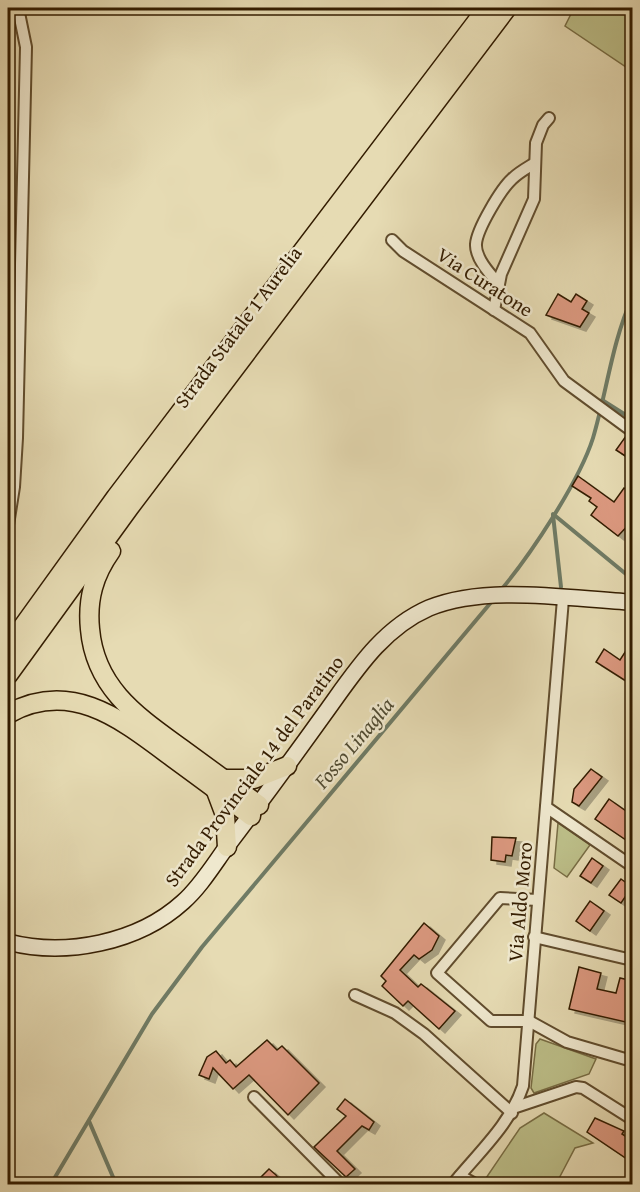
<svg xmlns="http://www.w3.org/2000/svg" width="640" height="1192" viewBox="0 0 640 1192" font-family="'Gentium Book Plus',serif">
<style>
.green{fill:#bcbe88;stroke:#786d44;stroke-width:1.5}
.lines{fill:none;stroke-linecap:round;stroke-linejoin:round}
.stream{stroke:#6f7b65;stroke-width:4}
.building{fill:#dc9980;stroke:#331c00;stroke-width:1.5;filter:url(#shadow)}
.minor-casing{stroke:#604c2d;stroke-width:14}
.secondary-casing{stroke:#331c00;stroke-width:18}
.trunk-casing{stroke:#331c00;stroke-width:21}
.minor{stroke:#efe8ce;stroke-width:10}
.secondary{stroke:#efe8ce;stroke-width:15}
.trunk{stroke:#e6dbb3;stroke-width:18}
.labels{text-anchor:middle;stroke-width:5;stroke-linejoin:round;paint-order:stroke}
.street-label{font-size:20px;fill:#331c00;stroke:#efe8ce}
.water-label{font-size:21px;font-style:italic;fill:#514c33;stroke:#efe8ce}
</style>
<defs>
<filter id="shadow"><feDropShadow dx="6" dy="4" stdDeviation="0" flood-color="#0004"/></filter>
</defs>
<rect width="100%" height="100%" fill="#e6dbb3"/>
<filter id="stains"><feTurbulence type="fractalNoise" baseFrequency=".00333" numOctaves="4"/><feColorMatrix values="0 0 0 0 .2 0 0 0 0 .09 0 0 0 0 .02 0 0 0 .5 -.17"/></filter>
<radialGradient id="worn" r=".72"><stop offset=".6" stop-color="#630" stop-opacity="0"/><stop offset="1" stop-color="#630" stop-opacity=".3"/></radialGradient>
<g class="green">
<polygon points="574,8 632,8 632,71 565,26"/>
<polygon points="558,823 590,845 567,877 554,868"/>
<polygon points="540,1039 596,1059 589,1074 534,1093 531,1088 536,1044"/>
<polygon points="544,1113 593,1143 575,1148 556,1184 490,1184 484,1181 520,1128"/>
</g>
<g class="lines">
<g class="stream">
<polyline points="602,400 632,419"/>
<polyline points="553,514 632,579"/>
<polyline points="553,515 561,587"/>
<path d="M501,590C531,554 579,482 593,438C607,391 612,342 632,298"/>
<polyline points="89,1121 116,1184"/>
<polyline points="51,1184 152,1014 202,947 493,600"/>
</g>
</g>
<g class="building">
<polygon points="558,294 571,302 576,294 587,301 582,309 589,313 580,327 546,315"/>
<polygon points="626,436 633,438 633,461 616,450"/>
<polygon points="578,476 614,502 624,488 633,494 633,520 618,536 591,515 597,507 589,501 591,498 572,486"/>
<polygon points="633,640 633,678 629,683 596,662 604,649 620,660"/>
<polygon points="591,769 602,777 579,806 572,802 574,789"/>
<polygon points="609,799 633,816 633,831 626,840 595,819"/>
<polygon points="492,837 516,838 512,856 506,855 505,862 491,860"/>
<polygon points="592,858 603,866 591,883 580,876"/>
<polygon points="621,879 632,887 621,903 609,895"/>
<polygon points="590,901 604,911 590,931 576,921"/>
<polygon points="424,923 439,936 432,950 419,959 414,955 400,970 418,987 421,984 425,987 455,1011 439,1029 408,1001 403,1006 382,986 386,981 381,976"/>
<polygon points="579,967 601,973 597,989 616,993 620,978 633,981 633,1018 630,1023 569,1009"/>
<polygon points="267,1040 277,1050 282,1046 319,1083 288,1115 249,1075 233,1089 213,1068 209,1079 199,1075 207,1057 216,1051 226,1063 230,1060 236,1067"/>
<polygon points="345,1099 374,1122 369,1130 362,1126 337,1151 355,1169 346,1177 314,1147 346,1116 337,1109"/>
<polygon points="595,1118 624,1131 622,1134 633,1141 633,1163 587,1132"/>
<polygon points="269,1169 276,1175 284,1185 269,1185 261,1177"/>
</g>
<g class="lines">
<defs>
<g id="minor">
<polyline points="392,240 403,251 530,333 564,381 632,431"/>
<path d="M499,284C490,274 475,258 476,244C477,229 501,189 512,179C519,172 527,168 535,163"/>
<polyline points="494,310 501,274 534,199 536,143 543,125 549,118"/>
<polyline points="8,525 14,487 17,438 26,47 18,8"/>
<polyline points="546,807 632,866"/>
<polyline points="538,900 500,898 437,973 491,1021 529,1021 567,1042 632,1061"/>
<polyline points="534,937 632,960"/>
<polyline points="355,995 395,1013 424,1034 512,1113"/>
<polyline points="254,1097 340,1184"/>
<polyline points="516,1107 576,1087 583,1088 632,1119"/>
<polyline points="460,1176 475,1184"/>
<path d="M453,1184C478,1153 510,1125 523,1086L563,599"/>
</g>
<path id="secondary" d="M8,942C65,957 138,943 183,902C201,886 214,864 228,845C262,800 295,755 328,709C356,670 383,628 429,608C487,584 571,599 632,602"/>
<g id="trunk">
<path d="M111,551C94,575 87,599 90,629C95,688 137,716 181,748C207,767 233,786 259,805"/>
<polyline points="8,647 116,497 487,8"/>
<polyline points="8,675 129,508 507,8"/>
<path d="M8,714C72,678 123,721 173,758C199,777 225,796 251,816"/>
<polyline points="223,779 254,779 287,766"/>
<polyline points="216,791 225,815 227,847"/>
</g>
</defs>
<use href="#minor" class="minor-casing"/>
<use href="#secondary" class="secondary-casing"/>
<use href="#trunk" class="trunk-casing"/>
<use href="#minor" class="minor"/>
<use href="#secondary" class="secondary"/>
<use href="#trunk" class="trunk"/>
</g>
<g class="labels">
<g class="street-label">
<text transform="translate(485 282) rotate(33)" y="7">Via Curatone</text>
<text transform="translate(238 327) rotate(-53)" y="7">Strada Statale 1 Aurelia</text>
<text transform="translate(254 771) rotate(-53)" y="7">Strada Provinciale 14 del Paratino</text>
<text transform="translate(520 902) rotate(-85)" y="7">Via Aldo Moro</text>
</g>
<g class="water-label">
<text transform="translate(354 743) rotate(-50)" y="7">Fosso Linaglia</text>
</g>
</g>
<rect width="640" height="1192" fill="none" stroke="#e6dbb3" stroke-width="30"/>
<rect x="9" y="9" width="622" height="1174" fill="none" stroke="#331c00" stroke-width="3"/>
<rect x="15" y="15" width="610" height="1162" fill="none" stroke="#331c00" stroke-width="1.5"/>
<rect width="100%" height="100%" filter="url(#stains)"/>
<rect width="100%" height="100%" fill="url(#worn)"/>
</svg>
